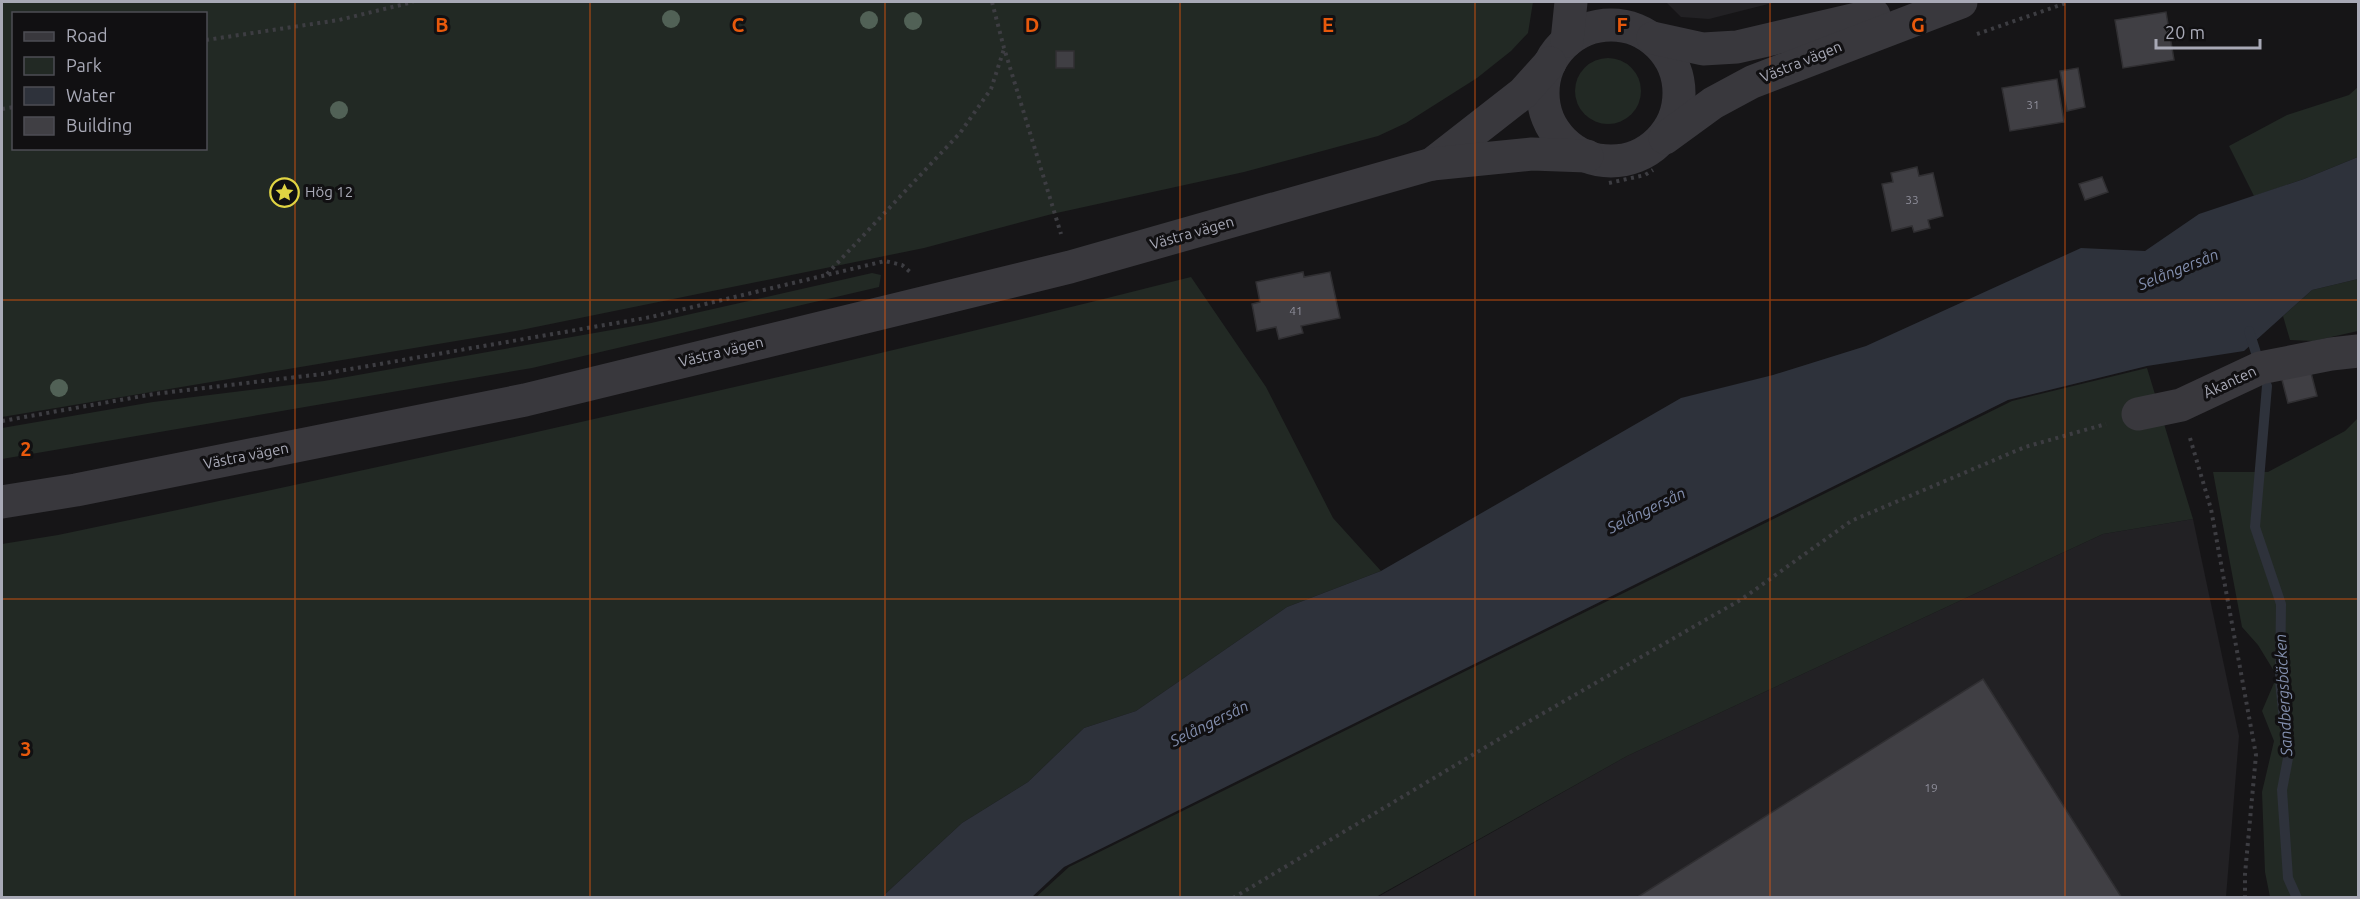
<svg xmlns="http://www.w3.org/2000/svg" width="2360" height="899" viewBox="0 0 2360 899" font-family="Ubuntu,sans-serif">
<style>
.built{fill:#222124}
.green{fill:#222924;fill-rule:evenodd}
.water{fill:#2e323b}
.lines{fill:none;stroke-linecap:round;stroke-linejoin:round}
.stream{stroke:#2e323b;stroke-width:10}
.building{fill:#403f44;stroke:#302f32;stroke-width:1.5}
.path{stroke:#3d3d42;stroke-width:4;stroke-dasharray:3 4.5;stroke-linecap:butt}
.minor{stroke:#39383d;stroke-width:33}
.tree{fill:#516156}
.grid{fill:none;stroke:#e8590c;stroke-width:1.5;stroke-opacity:0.55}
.labels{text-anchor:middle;stroke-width:6;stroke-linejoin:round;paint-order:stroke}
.number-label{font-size:12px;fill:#8e8e9a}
.street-label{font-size:15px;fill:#a8a9b6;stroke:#111012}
.poi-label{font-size:15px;fill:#a8a9b6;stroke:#111012;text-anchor:start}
.water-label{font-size:16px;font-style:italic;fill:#828ead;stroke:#111012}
.grid-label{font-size:20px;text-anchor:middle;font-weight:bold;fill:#e8590c;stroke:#111012;stroke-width:6;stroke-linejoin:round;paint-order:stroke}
</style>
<rect width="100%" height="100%" fill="#161517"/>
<g class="built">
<polygon points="1666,2 1776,2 1709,19 1681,17"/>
<polygon points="2193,519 2239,736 2226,897 1376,898 1627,756 2103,534"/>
</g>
<g class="green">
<path d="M2,2H1533L1528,33L1511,51L1477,78L1406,123L1378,136L1244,172L1052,214L924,248L516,331L2,417ZM14,14H206V148H14Z"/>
<circle cx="1608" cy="91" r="33"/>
<polygon points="2358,87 2358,157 2304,179 2254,196 2229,146 2287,115 2349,95"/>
<polygon points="872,273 881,275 879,287 532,368 2,459 2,428 153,402 324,381 651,323"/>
<path d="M1191,277L1266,387L1333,518L1381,571L1287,607L1136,711L1084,728L1028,782L962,823L882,897L2,898V544L58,535C438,456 815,372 1191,277Z"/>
<polygon points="2358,279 2358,331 2313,341 2290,340 2283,316 2312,290"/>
<polygon points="2147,368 2193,519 2103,534 1627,756 1376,897 1035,898 1069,867 2012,401"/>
<polygon points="2358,418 2358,897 2270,897 2265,872 2262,792 2274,741 2262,711 2277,676 2258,645 2242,627 2213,472 2268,472 2345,431"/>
</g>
<polygon class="water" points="2358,157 2358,279 2312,290 2244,351 2147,366 2008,400 1064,867 1032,897 882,897 962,823 1028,782 1084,728 1136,711 1287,607 1381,571 1681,398 1773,375 1866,346 2081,248 2145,251 2199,214 2304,179"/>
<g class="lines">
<g class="stream">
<polyline points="2249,331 2257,356"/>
<polyline points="2267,386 2255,527 2281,604 2280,681 2288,758 2282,790 2288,878 2297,898"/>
</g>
</g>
<g class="building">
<polygon points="2166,12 2174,60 2123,68 2115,20"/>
<rect x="1056" y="51" width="18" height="17"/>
<polygon points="2078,68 2085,107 2067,111 2060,71"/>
<polygon points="2057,79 2064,122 2010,131 2002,88"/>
<polygon points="1917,167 1919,176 1933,173 1943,216 1928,220 1930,228 1914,232 1912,226 1892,231 1882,184 1893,182 1891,173"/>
<polygon points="2102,177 2108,192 2085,200 2079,184"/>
<polygon points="1303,272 1304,277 1330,272 1340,318 1301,326 1303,333 1279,339 1276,327 1257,331 1252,304 1260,302 1256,282"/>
<polygon points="2310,369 2317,396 2288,403 2281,376"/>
<polygon points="1983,679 2122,898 1636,898"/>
</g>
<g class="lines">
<g class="path">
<polyline points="992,2 1004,48 1061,234"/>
<polyline points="1977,34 2069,2"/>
<polyline points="206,40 339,20 413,2"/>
<polyline points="2,109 14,107"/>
<polyline points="1609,183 1645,175 1653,170"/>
<polyline points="827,274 960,133 991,89 1004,49"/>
<polyline points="2,421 154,394 322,374 651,317 885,261 902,265 910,272"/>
<polyline points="2190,438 2211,509 2256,755 2245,874 2245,898"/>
<polyline points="1233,898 1526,723 1742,599 1851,521 2025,447 2106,424"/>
</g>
<g class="minor">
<circle cx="1611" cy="93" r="68"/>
<polyline points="1653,38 1703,49 1737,47 1874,15"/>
<polyline points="1567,41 1571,2"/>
<polyline points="1665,138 1713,103 1752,82 1961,2"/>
<polyline points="1432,164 1523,93 1550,63"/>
<polyline points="2138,414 2181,405 2260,368 2331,354 2358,351"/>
<polyline points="2,502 76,490 525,400 1070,267 1432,164 1532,154 1587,156"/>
</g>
</g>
<g class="tree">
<circle cx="671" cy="19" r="9"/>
<circle cx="869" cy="20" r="9"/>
<circle cx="913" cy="21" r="9"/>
<circle cx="339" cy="110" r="9"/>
<circle cx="59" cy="388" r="9"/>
</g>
<path class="grid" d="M295,2V898M590,2V898M885,2V898M1180,2V898M1475,2V898M1770,2V898M2065,2V898M2,300H2358M2,599H2358"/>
<defs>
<symbol id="sight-ring" viewBox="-11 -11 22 22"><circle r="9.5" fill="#111012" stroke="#e1d443" stroke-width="1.5"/><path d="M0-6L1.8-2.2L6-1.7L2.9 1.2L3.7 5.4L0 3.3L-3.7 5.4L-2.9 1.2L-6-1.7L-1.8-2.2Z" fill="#e1d443"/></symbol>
</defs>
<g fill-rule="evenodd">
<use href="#sight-ring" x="268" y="176" width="33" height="33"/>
</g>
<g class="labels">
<g class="number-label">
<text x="2033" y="109">31</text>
<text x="1912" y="204">33</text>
<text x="1296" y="315">41</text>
<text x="1931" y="792">19</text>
</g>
<g class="street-label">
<text transform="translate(1801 62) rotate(-22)" y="5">Västra vägen</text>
<text transform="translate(1192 233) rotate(-16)" y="5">Västra vägen</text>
<text transform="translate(721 352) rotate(-14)" y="5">Västra vägen</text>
<text transform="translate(2230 382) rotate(-25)" y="5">Åkanten</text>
<text transform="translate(246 456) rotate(-11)" y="5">Västra vägen</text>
</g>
<g class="poi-label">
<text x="305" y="197">Hög 12</text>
</g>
<g class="water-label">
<text transform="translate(2178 269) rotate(-22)" y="6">Selångersån</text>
<text transform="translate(1646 510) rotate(-26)" y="6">Selångersån</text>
<text transform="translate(2283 695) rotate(-93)" y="6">Sandbergsbäcken</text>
<text transform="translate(1209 723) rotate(-26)" y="6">Selångersån</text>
</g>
</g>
<g class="grid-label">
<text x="442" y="32">B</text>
<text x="738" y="32">C</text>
<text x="1032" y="32">D</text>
<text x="1328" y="32">E</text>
<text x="1622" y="32">F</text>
<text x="1918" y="32">G</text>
<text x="26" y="456">2</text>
<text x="26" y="756">3</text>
</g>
<rect width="2360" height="899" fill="none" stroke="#a8a9b6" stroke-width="6"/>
<rect x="12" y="12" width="195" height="138" fill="#111012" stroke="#4d4d54" stroke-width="1.5"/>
<rect x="24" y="32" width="30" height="9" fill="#39383d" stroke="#4d4d54" stroke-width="1.5"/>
<text x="66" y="42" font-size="18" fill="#a8a9b6">Road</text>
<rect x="24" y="57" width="30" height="18" fill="#222924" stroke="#4d4d54" stroke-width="1.5"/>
<text x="66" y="72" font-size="18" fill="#a8a9b6">Park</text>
<rect x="24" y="87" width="30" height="18" fill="#2e323b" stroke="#4d4d54" stroke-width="1.5"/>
<text x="66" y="102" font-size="18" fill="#a8a9b6">Water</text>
<rect x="24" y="117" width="30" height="18" fill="#403f44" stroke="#4d4d54" stroke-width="1.5"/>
<text x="66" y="132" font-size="18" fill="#a8a9b6">Building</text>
<path d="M2156 39v9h104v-9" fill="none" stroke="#a8a9b6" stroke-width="3"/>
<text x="2165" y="39" font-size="18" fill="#a8a9b6" stroke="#111012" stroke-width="4.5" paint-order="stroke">20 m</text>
</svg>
